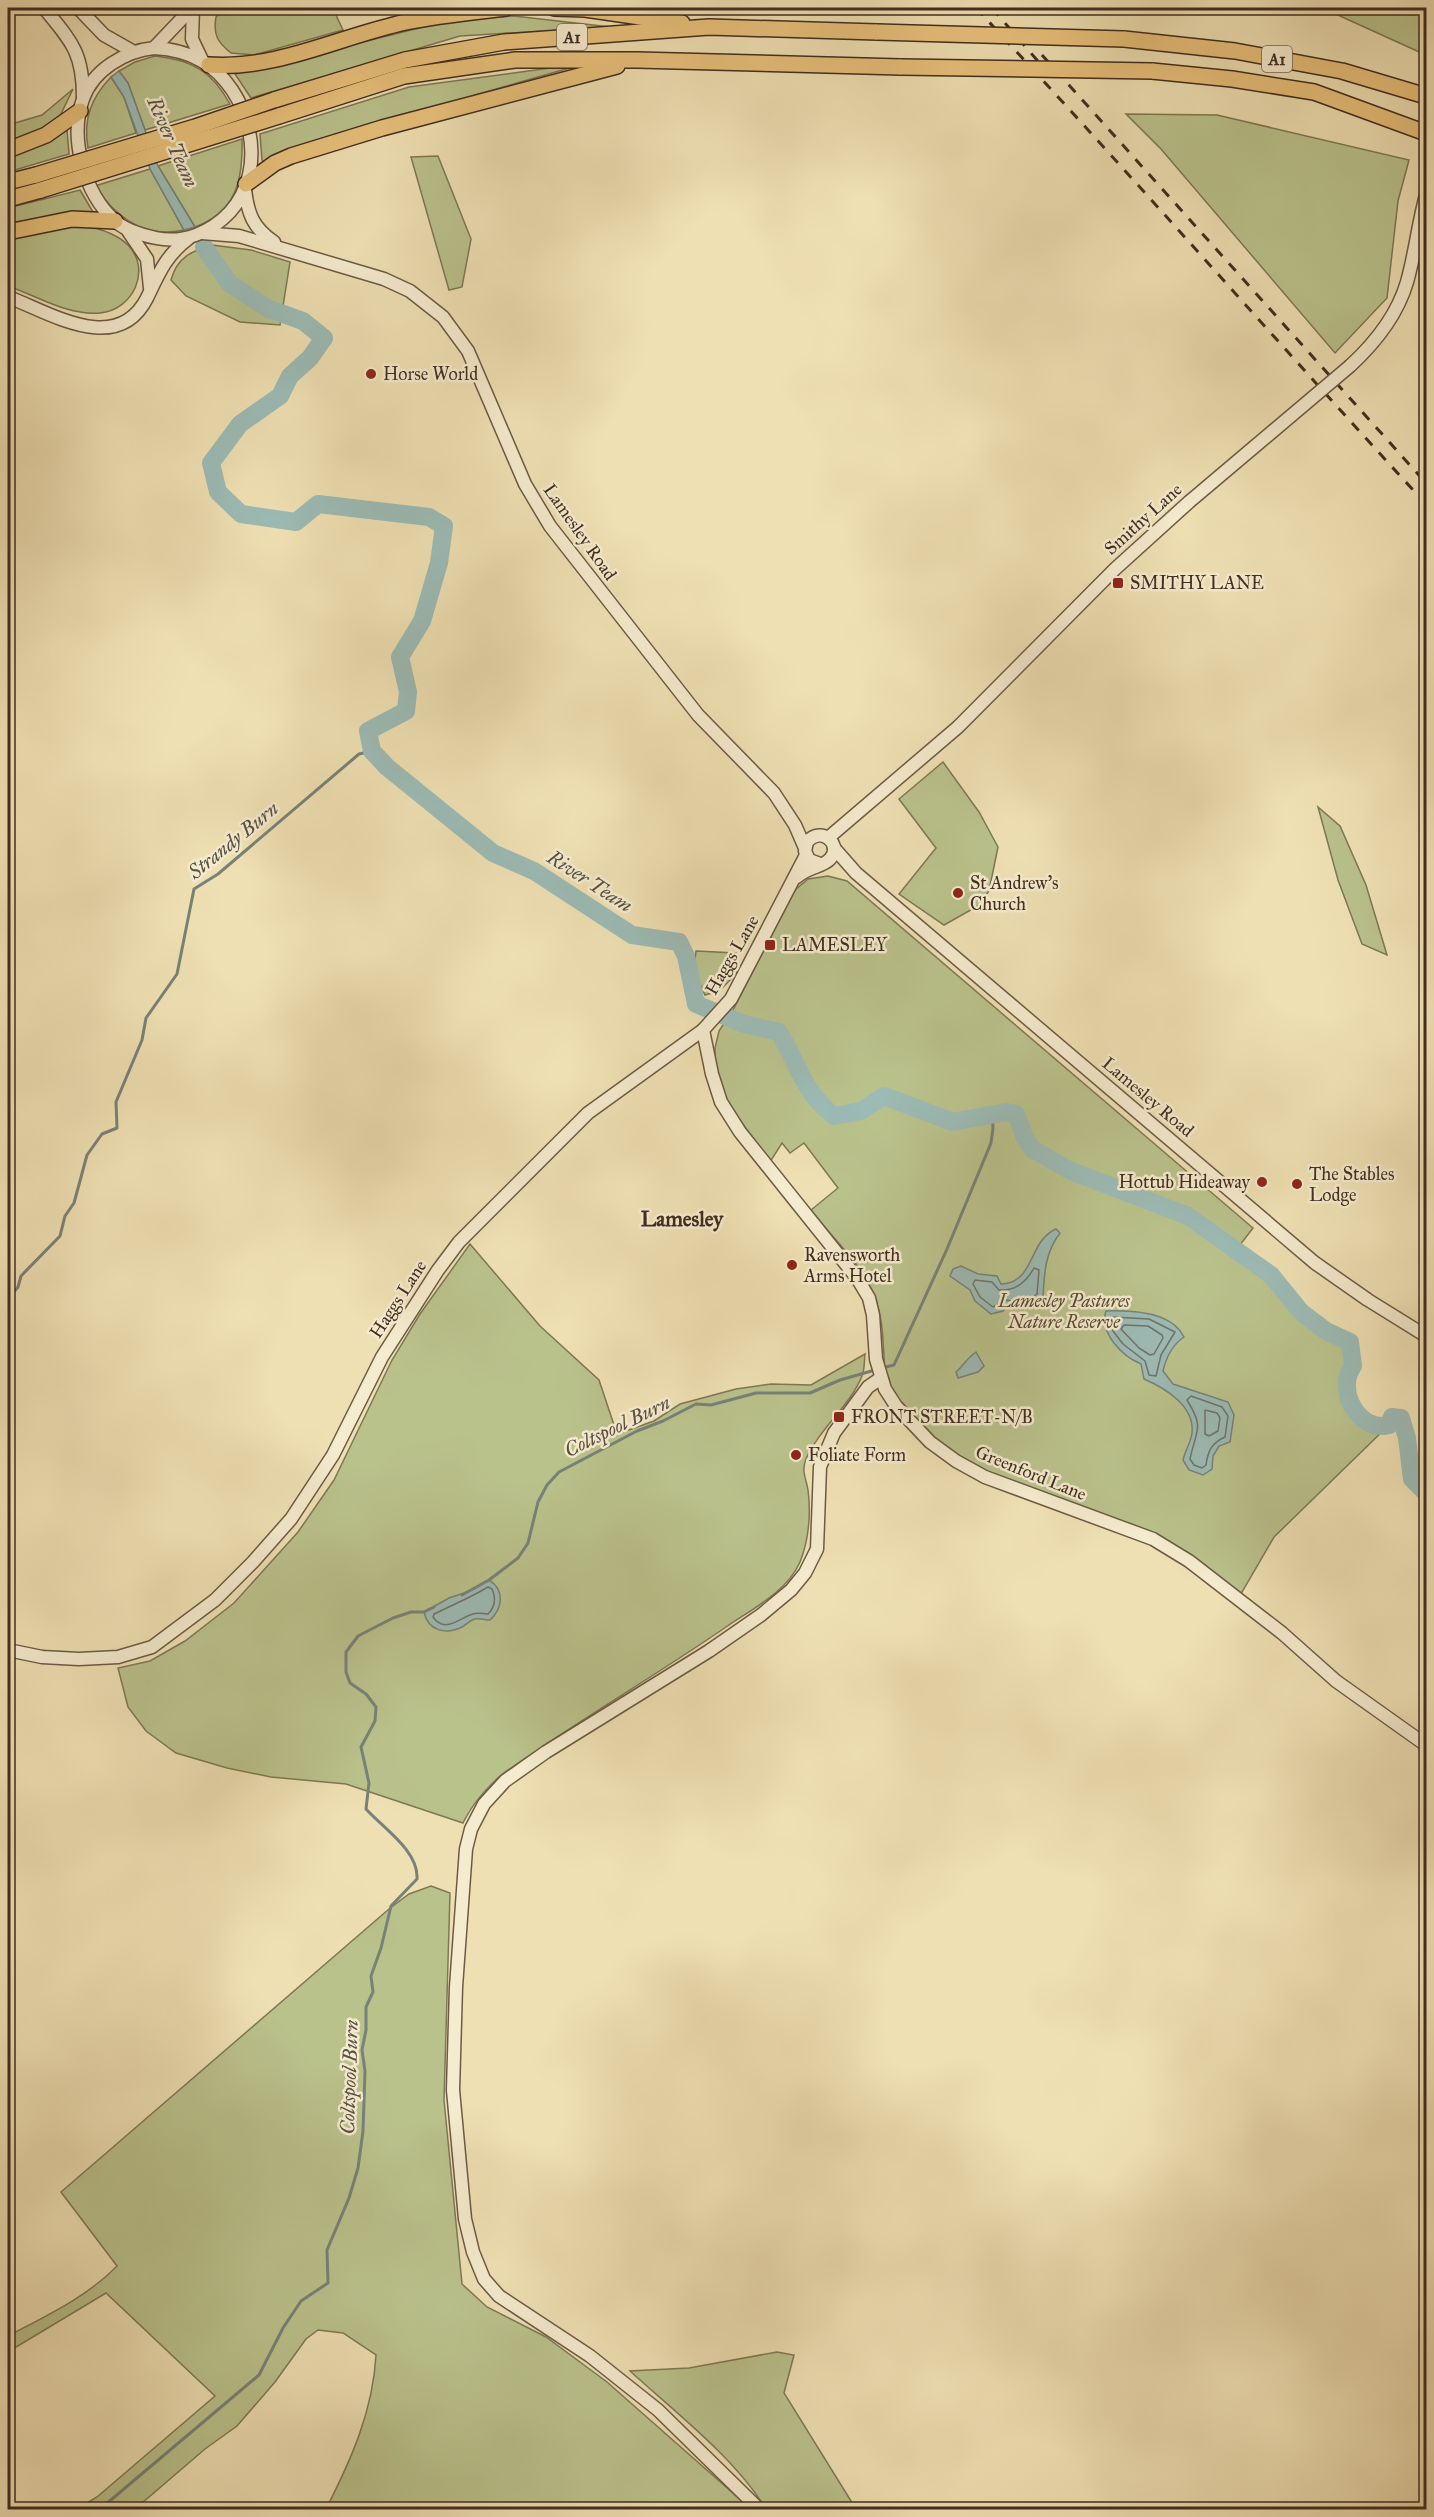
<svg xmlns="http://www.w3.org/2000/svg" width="1434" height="2517" viewBox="0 0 1434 2517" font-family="'IM FELL Great Primer',serif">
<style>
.green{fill:#bac28c;stroke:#7d7856;stroke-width:1.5}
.water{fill:#9cbbb5;stroke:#778279;stroke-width:1.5}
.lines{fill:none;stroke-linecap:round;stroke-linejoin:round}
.shore{stroke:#6e746a;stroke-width:1.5}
.stream{stroke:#778279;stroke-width:3}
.river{stroke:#9cbbb5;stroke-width:18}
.tertiary-casing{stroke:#6c5a45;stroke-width:15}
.trunk-casing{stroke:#402d20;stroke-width:18}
.tertiary{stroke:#f5ebce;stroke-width:12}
.trunk{stroke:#e8c07a;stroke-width:15}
.rail{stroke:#402d20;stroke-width:3;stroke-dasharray:10 10;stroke-linecap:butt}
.tertiary-bridge-casing{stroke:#6c5a45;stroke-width:15;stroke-linecap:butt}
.trunk-bridge-casing{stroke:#402d20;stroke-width:18;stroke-linecap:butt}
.tertiary-bridge{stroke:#f5ebce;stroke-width:12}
.trunk-bridge{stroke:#e8c07a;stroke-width:15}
.poi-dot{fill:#8f2418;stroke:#f5ebce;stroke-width:2}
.labels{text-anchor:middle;stroke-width:5;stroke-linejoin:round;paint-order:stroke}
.shield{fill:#f5ebce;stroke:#766654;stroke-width:1.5}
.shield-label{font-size:16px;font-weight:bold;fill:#402d20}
.poi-label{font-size:18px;fill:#402d20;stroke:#f5ebce;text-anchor:start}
.street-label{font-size:18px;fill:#402d20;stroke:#f5ebce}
.park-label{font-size:18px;font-style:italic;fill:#584b36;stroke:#f5ebce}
.water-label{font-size:20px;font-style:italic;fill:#575045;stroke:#f5ebce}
.quarter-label{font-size:21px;font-weight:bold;fill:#402d20;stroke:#f5ebce}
</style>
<rect width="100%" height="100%" fill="#efe0b3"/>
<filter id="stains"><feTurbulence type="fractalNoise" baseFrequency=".00333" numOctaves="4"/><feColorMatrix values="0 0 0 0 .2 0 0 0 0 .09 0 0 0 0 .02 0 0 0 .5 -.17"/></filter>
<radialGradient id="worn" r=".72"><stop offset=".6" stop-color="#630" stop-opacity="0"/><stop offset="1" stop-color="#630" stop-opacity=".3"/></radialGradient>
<g class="green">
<path d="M228,8H298L334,11L343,30L254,55L231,53C217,42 213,34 216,17Z"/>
<polygon points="1315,8 1426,8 1426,55 1329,11"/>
<polygon points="514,16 611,27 460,36 251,98 235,74 455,19"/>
<path d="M155,56C192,60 212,71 230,104L145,130L128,83L119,71L135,62Z"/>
<polygon points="587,63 294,147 263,162 262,160 260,134 409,87"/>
<path d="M111,77L124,97L136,133L88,148C83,119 91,98 111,77Z"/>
<polygon points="73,89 58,120 37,134 8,144 8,125 42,115"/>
<polygon points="1126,114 1217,115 1409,160 1398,201 1387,298 1335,353 1161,149"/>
<polygon points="67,130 69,154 8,172 8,156 35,147"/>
<path d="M242,139C243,179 237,212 195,227L158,166Z"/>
<polygon points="438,156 471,239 462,287 449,290 411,157"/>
<path d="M150,169L184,230C144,239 116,218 95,186Z"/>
<polygon points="80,190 93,212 8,223 8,208"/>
<path d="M82,224C98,229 116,233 128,245C152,270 133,310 100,313C68,316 37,296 8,286V238Z"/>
<path d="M212,245L251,250L290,262L280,325L240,322L186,296L171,280C177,257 192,251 212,245Z"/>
<polygon points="943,762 979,812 998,847 989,891 978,906 944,925 899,894 936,848 899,799"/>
<polygon points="1318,807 1340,826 1366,885 1387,955 1362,944 1338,880"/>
<path d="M828,876L847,881L1253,1228L1236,1250L1271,1275L1301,1312L1326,1331L1350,1342L1353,1366L1346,1375L1347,1397L1355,1410L1371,1424L1380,1428L1389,1425L1274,1537L1238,1599L1153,1539L985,1477L930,1442L881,1378C886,1363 884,1357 883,1342C881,1277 847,1257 811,1210L838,1188L804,1143L790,1153L782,1143L770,1162L724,1098L715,1063V1048L719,1031L734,1008L795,890L808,879Z"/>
<polygon points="696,951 736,953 737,973 719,991 705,995 694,970"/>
<path d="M470,1244L540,1326L599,1380L617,1434L654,1421L680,1404L736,1389L771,1384L811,1385L865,1354C864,1361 865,1369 862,1376C850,1406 820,1428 806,1459C801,1471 806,1478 808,1490C811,1513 809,1540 800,1562C787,1592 752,1609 726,1627C652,1678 574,1723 501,1775C485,1790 473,1803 463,1823L346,1784L271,1777L227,1768L176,1753L146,1731L128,1707L118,1668L150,1661L185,1641L234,1603L298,1532L334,1480L392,1360L420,1314Z"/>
<path d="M431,1886L450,1893L444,2100L462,2284L487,2307L546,2337L607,2382L743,2502L747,2509H326C351,2460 373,2411 376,2355L343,2333L318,2330L306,2339L275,2382L237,2426L205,2449L135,2509H77L97,2497L215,2396L106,2293L8,2352V2336C46,2316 87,2297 117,2266L61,2192L389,1909L409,1894Z"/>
<path d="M777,2352L794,2355L784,2393L856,2509H766C735,2458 675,2412 630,2371L689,2368Z"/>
</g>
<g class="water">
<polygon points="119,71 128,83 158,166 195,227 184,230 150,169 124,97 111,77"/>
<path d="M1056,1229L1060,1233C1045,1252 1044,1275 1043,1298C1031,1305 1021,1309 1007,1306L1003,1311L991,1314L975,1301L970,1290L950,1276L953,1269L961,1266L978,1274L997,1276L1001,1284C1035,1283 1028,1241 1056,1229Z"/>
<path d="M1106,1311C1132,1310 1172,1312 1184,1337C1172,1345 1166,1358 1163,1371L1173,1384L1228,1402L1234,1415L1230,1442L1219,1446L1213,1456L1212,1469L1203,1475L1189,1470L1183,1460C1185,1451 1191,1442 1192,1433C1195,1406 1165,1388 1144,1379L1141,1364C1122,1356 1099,1333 1106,1311Z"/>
<path d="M976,1352L984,1366L978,1372L958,1378L956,1372C964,1365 967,1358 976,1352Z"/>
<path d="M489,1580C505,1590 503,1608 490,1620C486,1620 480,1618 475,1619C470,1620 467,1624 462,1627C446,1635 428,1631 424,1612L449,1598L470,1591Z"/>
</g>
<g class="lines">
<g class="shore">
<path d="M1034,1268L1039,1270L1037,1294L1030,1299L1016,1302L1006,1300L993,1307L980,1297L973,1284L975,1280L992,1282L999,1290C1016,1291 1026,1282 1034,1268Z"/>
<polygon points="1113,1317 1149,1319 1175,1332 1161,1355 1156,1376 1149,1375 1145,1361 1123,1344 1113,1331 1111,1320"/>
<polygon points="1124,1325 1148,1326 1162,1335 1163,1338 1154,1354 1150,1355 1139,1348 1121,1329"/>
<path d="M1191,1396L1222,1407L1228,1416L1225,1437C1212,1443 1208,1450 1206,1465L1202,1468L1194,1465L1190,1459C1196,1429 1205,1429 1187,1400Z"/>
<polygon points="1205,1410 1217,1413 1220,1418 1218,1431 1209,1436 1205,1434"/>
<path d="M488,1587L492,1589C496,1598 495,1607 488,1614C483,1614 478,1612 473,1614C459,1618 445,1634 433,1617L434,1614C452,1605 470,1598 488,1587Z"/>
</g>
<g class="stream">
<polyline points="8,1299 18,1287 21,1276 60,1236 65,1216 74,1203 87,1155 102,1134 117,1128 116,1102 142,1040 146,1018 177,974 194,889 218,874 359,754 372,751"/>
<polyline points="882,1368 894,1365 947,1249 991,1143 993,1128 992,1114"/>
<polyline points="462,1595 489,1580 518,1558 528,1543 538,1502 547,1485 559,1472 637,1431 663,1421 696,1404 711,1405 756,1393 810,1393 840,1380 875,1370"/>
<path d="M99,2510L259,2375L283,2328L301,2301L328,2283L327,2250L349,2198L358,2168L363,2131L365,2071L362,2050L366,2030V2007L373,1992L371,1976L381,1948L391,1906L417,1879C419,1851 383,1828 366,1809L369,1783L361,1747L375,1721L376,1707L366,1694L350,1683L346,1672V1652L358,1636L393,1618L411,1612H424L434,1607"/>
</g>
<path class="river" d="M204,247L230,284L269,309L303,321L324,338L310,358L290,376L280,396L240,424L211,463L218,492L241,514L296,522L318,504L429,517L444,526L439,563L422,621L400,657L408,692L406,711L368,731L372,751L387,767L493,853L534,871L632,935L679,942L686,956L696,1004L744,1024L779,1032C799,1065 802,1091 834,1116L861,1111L884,1096L953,1122L1006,1112L1016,1114L1024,1136L1032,1149L1071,1171L1188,1216L1271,1275L1301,1312L1326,1331L1350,1342L1353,1366C1335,1391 1360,1433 1389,1425L1392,1417L1401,1418L1407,1438L1412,1479L1426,1493"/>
<defs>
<g id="tertiary">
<path d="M44,8C71,41 83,52 83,97"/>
<polyline points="78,8 104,35 134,52"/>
<polyline points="193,8 192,39 202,60"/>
<path d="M154,48C171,49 187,52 202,61C250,89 270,168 230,212C211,232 184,244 156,238C142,235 126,231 115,221C84,193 69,138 83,99C93,70 125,51 154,48Z"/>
<polyline points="154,48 192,8"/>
<path d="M245,190C248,214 253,228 274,242"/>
<polyline points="128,231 147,259 150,288"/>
<polyline points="202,233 239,236 384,279 410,291 443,317 468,351 525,484 550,526 698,715 774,793 795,825 805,848"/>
<path d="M8,297C49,312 117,357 147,298C158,275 166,255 188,239"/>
<path d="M1350,366C1375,343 1397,316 1407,282C1415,254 1418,224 1426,195"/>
<polyline points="828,838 958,727 1115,569 1189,502"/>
<polyline points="834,848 856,873 1315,1263 1368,1300 1426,1336"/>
<path d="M797,877C807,867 823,867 830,859C843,845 822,825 807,842L805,851L809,860L820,864"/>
<polyline points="703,1030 712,1074 721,1102 740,1132 857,1278 869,1298 873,1315 876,1359 885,1389 896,1406 930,1442 956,1461 985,1477 1153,1539 1189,1561 1282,1633 1336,1681 1426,1745"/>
<polyline points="8,1650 42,1657 79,1659 118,1657 152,1647 215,1600 253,1562 291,1519 333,1455 382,1357 438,1270 459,1242 588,1113 703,1030 731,999 806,855"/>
<polyline points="760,2510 658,2410 590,2356 499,2296 484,2279 473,2252 465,2219 453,2090 456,1987 466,1849 471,1829 484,1804 505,1781 546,1752 709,1651 761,1615 791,1590 805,1573 817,1549 820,1467 834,1433 868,1387 881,1378"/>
</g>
<g id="trunk">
<polyline points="554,8 585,9 682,23"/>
<polyline points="1124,39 1235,51 1342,71 1426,96"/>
<path d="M209,65C276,70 341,36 406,22C439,15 473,12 506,8"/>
<polyline points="1152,71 1232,79 1314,92 1426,133"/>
<polyline points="274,100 405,60 504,42 709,27 877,32"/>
<polyline points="279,116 404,76 515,60 637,60 901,67"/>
<polyline points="8,150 46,135 80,111"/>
<polyline points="8,182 36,175"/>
<polyline points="246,184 275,163 291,156 382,128 617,66"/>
<polyline points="8,199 41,190"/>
<polyline points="8,232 72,219 115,221"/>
</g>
</defs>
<use href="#tertiary" class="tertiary-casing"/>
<use href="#trunk" class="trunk-casing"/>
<use href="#tertiary" class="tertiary"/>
<use href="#trunk" class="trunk"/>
<g class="rail">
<path d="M976,8C1128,171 1275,340 1426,504"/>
<polyline points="992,8 1043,67"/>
<polyline points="1042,55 1426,483"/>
</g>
<defs>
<polyline id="tertiary-bridge" points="1189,502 1350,366"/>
<g id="trunk-bridge">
<polyline points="877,32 1124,39"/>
<polyline points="901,67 1152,71"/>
<polyline points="36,175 195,127 274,100"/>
<polyline points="41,190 279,116"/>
</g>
</defs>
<use href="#tertiary-bridge" class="tertiary-bridge-casing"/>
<use href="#trunk-bridge" class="trunk-bridge-casing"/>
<use href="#tertiary-bridge" class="tertiary-bridge"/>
<use href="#trunk-bridge" class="trunk-bridge"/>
</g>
<g class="poi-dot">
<circle cx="371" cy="374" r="6"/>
<rect x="1112" y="577" width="12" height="12" rx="3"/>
<circle cx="958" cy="893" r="6"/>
<rect x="764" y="939" width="12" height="12" rx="3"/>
<circle cx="1262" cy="1182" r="6"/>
<circle cx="1297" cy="1184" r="6"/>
<circle cx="792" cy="1265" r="6"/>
<rect x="833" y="1411" width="12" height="12" rx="3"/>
<circle cx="796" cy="1455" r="6"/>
</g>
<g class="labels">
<g class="shield">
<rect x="557" y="24" width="30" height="26" rx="4.5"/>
<rect x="1262" y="46" width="30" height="26" rx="4.5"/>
</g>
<g class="shield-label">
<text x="572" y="43">A1</text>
<text x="1277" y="65">A1</text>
</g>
<g class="poi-label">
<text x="383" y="380">Horse World</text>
<text x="1130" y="589">SMITHY LANE</text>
<text x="970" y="889">St Andrew's<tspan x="970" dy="21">Church</tspan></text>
<text x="782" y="951">LAMESLEY</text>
<text x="1309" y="1180">The Stables<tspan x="1309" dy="21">Lodge</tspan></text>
<text x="1250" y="1188" text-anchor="end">Hottub Hideaway</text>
<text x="804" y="1261">Ravensworth<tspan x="804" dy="21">Arms Hotel</tspan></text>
<text x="851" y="1423">FRONT STREET-N/B</text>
<text x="808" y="1461">Foliate Form</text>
</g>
<g class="street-label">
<text transform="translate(1143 519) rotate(-42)" y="6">Smithy Lane</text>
<text transform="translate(580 532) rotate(55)" y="6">Lamesley Road</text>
<text transform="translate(732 955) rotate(-60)" y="6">Haggs Lane</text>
<text transform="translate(1148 1097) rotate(40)" y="6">Lamesley Road</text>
<text transform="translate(398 1299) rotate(-57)" y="6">Haggs Lane</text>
<text transform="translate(1031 1473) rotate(22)" y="6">Greenford Lane</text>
</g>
<g class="park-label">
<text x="1064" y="1307">Lamesley Pastures<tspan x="1064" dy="21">Nature Reserve</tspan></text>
</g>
<g class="water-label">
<text transform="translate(173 142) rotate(66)" y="7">River Team</text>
<text transform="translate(233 840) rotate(-39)" y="7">Strandy Burn</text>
<text transform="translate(590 881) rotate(33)" y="7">River Team</text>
<text transform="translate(617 1426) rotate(-26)" y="7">Coltspool Burn</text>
<text transform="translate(349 2077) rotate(-88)" y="7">Coltspool Burn</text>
</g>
<g class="quarter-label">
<text x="682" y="1226">Lamesley</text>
</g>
</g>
<rect width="1434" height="2517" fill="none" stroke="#efe0b3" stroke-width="30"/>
<rect x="9" y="9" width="1416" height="2499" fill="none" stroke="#402d20" stroke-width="3"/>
<rect x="15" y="15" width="1404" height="2487" fill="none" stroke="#402d20" stroke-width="1.5"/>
<rect width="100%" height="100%" filter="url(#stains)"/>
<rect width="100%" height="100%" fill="url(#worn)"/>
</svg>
